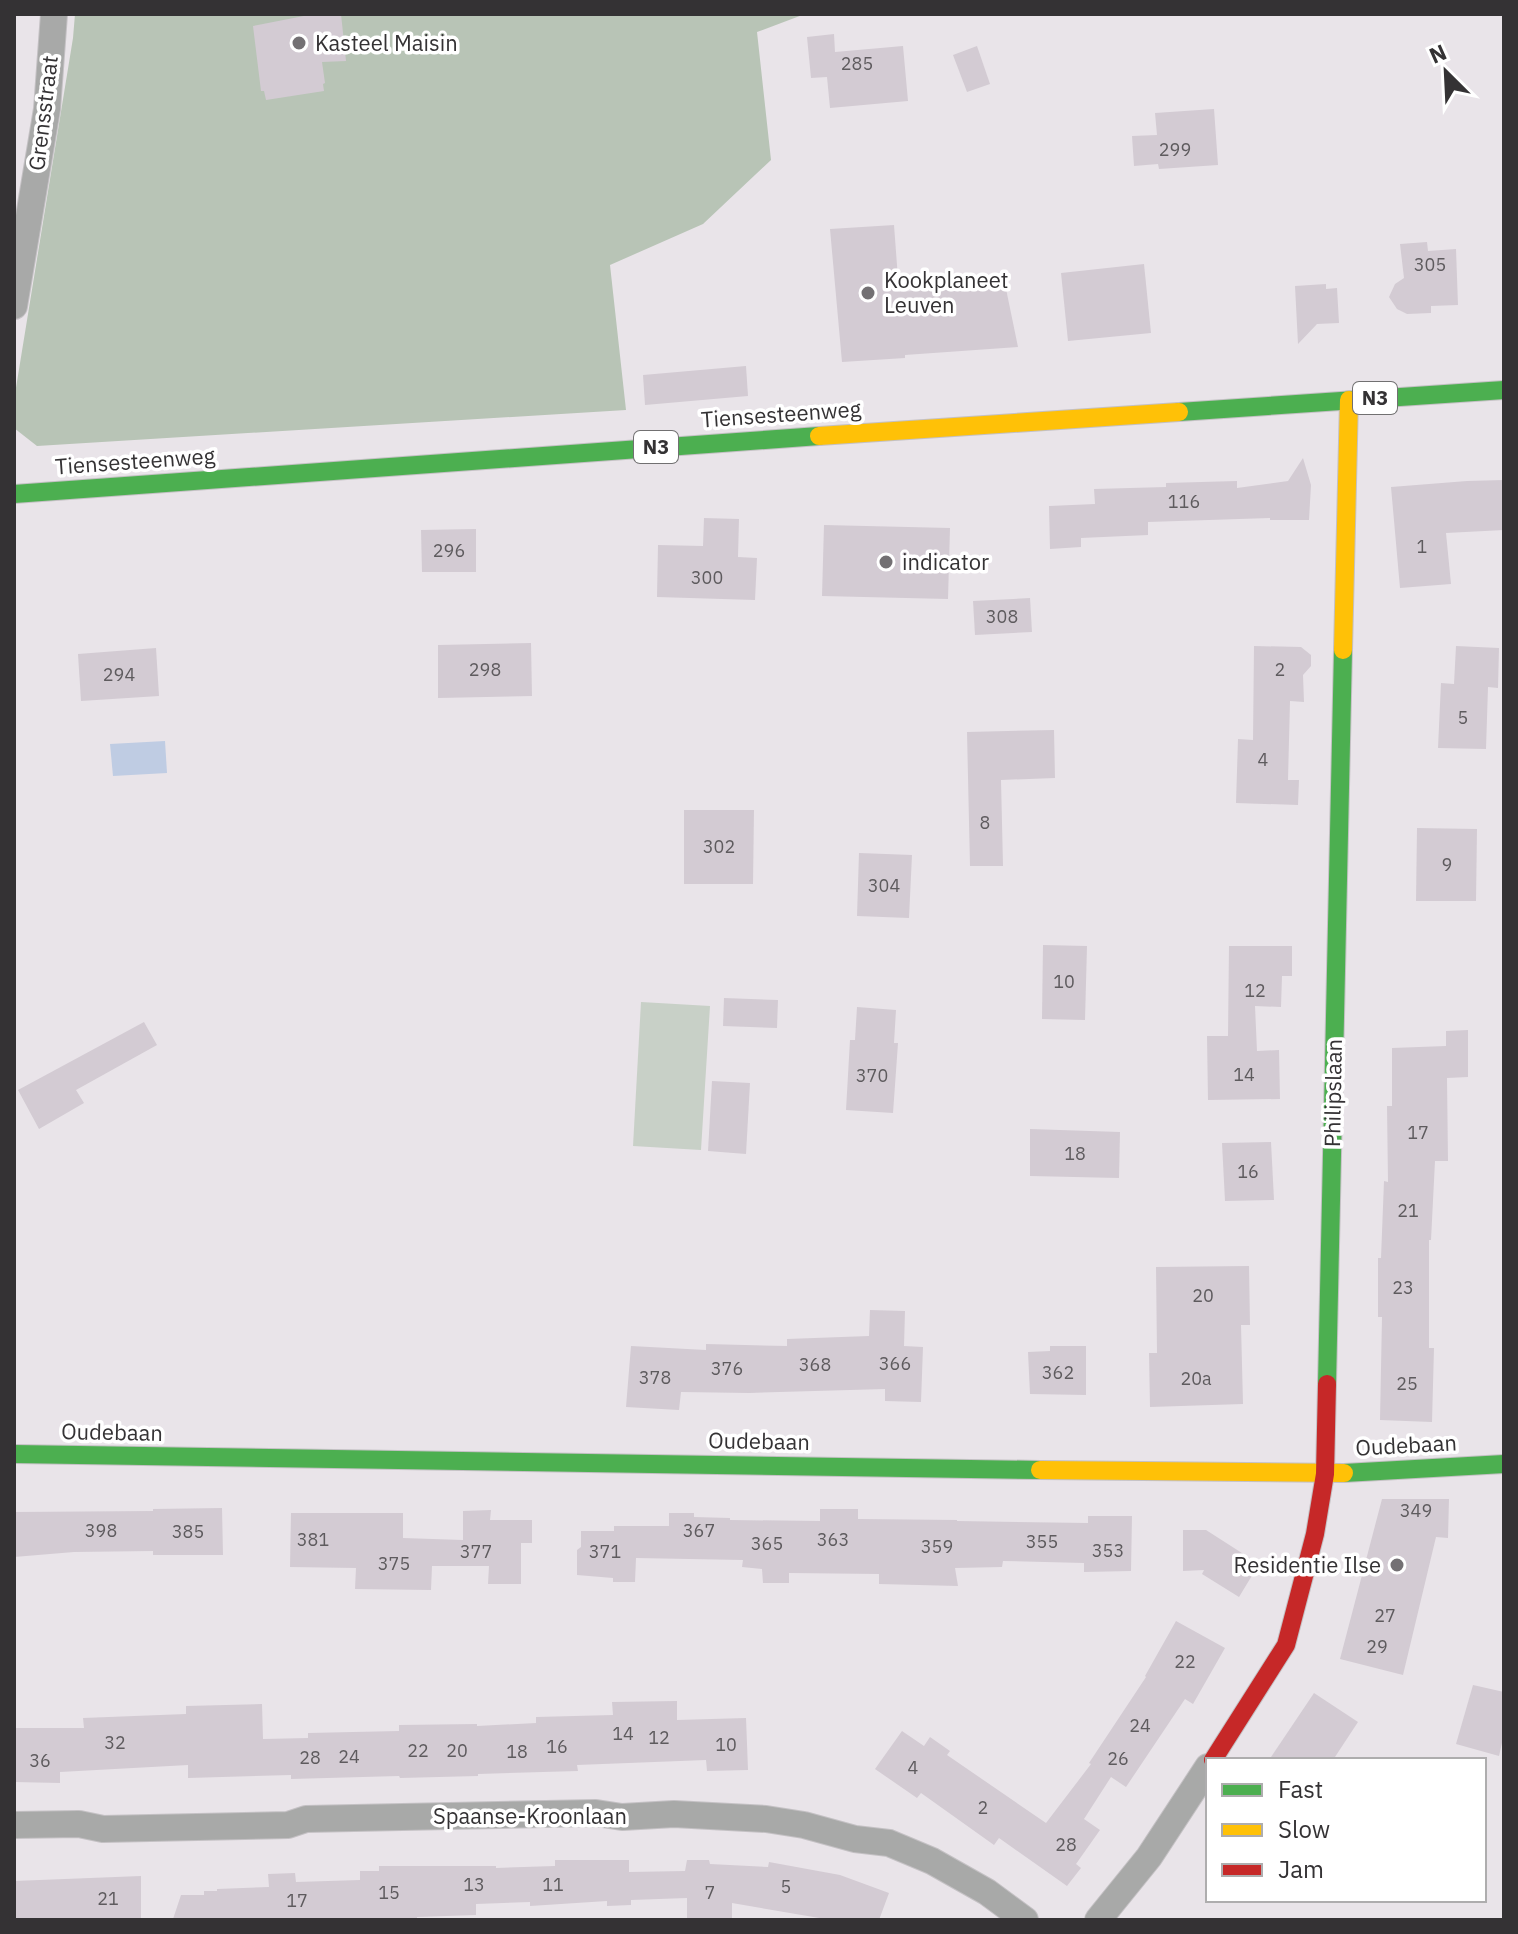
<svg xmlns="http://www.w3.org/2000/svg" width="1518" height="1934" viewBox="0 0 1518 1934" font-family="'IBM Plex Sans',sans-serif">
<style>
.green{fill:#c8d0c7}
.forest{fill:#b8c4b6}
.water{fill:#bfcce3}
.building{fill:#d3cbd3}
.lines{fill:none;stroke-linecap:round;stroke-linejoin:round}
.street-casing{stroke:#c4c1c4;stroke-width:28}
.fast-casing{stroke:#c4c1c4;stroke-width:20}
.slow-casing{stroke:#c4c1c4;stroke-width:20}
.jam-casing{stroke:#c4c1c4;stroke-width:20}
.street{stroke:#a8a9a8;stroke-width:26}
.fast{stroke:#4caf50;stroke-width:18}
.slow{stroke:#ffc107;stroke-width:18}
.jam{stroke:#c62828;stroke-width:18}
.poi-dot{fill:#737073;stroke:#fff;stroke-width:3}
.labels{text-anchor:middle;stroke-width:7;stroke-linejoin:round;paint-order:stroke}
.number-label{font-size:18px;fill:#5e5b5e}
.shield{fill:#fff;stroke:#717071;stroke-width:2}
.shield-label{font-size:20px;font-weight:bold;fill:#343234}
.poi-label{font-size:22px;fill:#343234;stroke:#fff;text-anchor:start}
.street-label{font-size:22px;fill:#343234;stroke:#fff}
</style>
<rect width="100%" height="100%" fill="#e9e4e9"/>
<polygon class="green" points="641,1002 710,1006 701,1150 633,1146"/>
<polygon class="forest" points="75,14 805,14 757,32 771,160 703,224 610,265 626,410 37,446 14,428 14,400 73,38"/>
<polygon class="water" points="165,741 167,773 113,776 110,744"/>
<g class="building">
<polygon points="314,14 341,14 346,61 322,62 325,83 323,84 324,91 266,100 264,91 261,91 253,26"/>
<polygon points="834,34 835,52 903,46 908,101 830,108 827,77 811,78 807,37"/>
<polygon points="977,46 990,84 967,92 953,55"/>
<polygon points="1214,109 1218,165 1159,169 1158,164 1134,166 1132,136 1157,135 1155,113"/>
<polygon points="894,225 899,292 1005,284 1018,347 905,355 905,358 842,362 830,229"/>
<polygon points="1427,242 1428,251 1456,249 1458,305 1431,306 1431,313 1407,314 1397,309 1389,297 1395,284 1404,278 1400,244"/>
<polygon points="1144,264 1151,333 1068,341 1061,273"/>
<polygon points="1326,284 1326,289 1337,288 1339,323 1317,324 1298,344 1295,286"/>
<polygon points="746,366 748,396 645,405 643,375"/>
<polygon points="1303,458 1311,485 1309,520 1270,520 1270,518 1148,522 1148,535 1081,538 1081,547 1050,549 1049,506 1095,504 1094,489 1166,487 1166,483 1237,481 1237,488 1288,481"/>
<polygon points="1504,480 1504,530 1446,533 1451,584 1400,588 1391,487 1467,481"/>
<polygon points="704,518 739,519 738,557 757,558 755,600 657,597 658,545 703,546"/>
<polygon points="824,525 950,528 948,599 822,596"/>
<polygon points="476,529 476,572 422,572 421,530"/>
<polygon points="1030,598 1032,632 975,635 973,601"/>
<polygon points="531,643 532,696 438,698 438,645"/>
<polygon points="1254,646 1301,647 1311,655 1311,666 1303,675 1304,702 1290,701 1288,780 1299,780 1298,805 1236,803 1238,739 1253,740"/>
<polygon points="1456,646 1499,648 1498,688 1488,687 1486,749 1438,748 1441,683 1454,684"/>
<polygon points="156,648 159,696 81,701 78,654"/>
<polygon points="1054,730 1055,778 1001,780 1003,866 970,866 967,732"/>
<polygon points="684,810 754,810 753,884 684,884"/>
<polygon points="1417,828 1477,829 1476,901 1416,901"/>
<polygon points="859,853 912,855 909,918 857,916"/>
<polygon points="1043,945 1087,946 1085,1020 1042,1019"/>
<polygon points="1229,946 1292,946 1292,976 1282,976 1281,1007 1255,1006 1257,1051 1279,1050 1280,1099 1208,1100 1207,1036 1228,1036"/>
<polygon points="724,998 778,1000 777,1028 723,1026"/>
<polygon points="857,1007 896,1010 894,1043 898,1043 893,1113 846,1110 850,1040 855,1040"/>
<polygon points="144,1022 157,1045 76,1090 84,1103 39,1129 18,1090"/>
<polygon points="1468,1030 1468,1077 1447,1078 1448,1161 1435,1161 1431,1240 1429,1240 1429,1348 1434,1348 1432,1422 1380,1420 1382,1317 1378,1317 1378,1258 1381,1258 1384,1181 1388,1182 1387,1106 1392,1106 1392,1048 1446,1046 1446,1031"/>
<polygon points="712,1081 750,1083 746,1154 708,1151"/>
<polygon points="1030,1129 1120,1132 1119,1178 1030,1176"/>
<polygon points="1271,1142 1274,1200 1225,1201 1222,1143"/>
<polygon points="1249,1266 1250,1325 1241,1325 1243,1404 1150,1407 1149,1353 1157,1353 1156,1267"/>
<polygon points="870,1310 905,1311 904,1346 923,1347 921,1402 885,1401 885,1389 749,1393 681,1392 679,1410 626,1407 631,1346 706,1350 706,1344 787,1346 787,1339 869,1336"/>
<polygon points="1050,1346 1086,1346 1086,1395 1030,1394 1028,1352 1050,1351"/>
<polygon points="1382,1499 1449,1499 1448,1538 1436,1537 1403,1675 1340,1659"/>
<polygon points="222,1508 223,1555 153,1555 153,1551 74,1552 14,1557 14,1512 153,1511 153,1509"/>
<polygon points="820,1509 858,1509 858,1519 957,1520 957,1521 1088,1523 1088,1516 1132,1516 1131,1571 1084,1572 1084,1563 1003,1561 1002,1567 955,1568 958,1586 879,1584 879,1574 789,1573 789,1583 763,1583 762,1569 742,1567 743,1560 636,1558 635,1582 613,1582 613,1578 577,1575 577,1550 581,1547 581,1531 614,1531 614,1526 669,1526 669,1513 694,1513 694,1517 730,1518 730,1520 820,1521"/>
<polygon points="491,1510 490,1520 532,1520 532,1543 521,1543 521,1584 488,1584 489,1566 432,1566 431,1590 355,1589 356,1568 290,1567 291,1513 403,1513 403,1538 463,1540 463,1511"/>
<polygon points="1183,1530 1206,1530 1259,1564 1239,1597 1202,1574 1204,1570 1183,1571"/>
<polygon points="1176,1621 1225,1648 1193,1704 1185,1699 1126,1787 1111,1777 1084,1819 1100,1830 1076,1864 1081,1868 1067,1886 999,1838 994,1845 921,1793 917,1798 875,1769 902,1731 924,1746 930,1737 950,1751 947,1755 1046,1823 1091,1764 1089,1763 1146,1677 1145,1676"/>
<polygon points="1473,1685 1504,1692 1504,1734 1499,1756 1456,1744"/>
<polygon points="1314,1693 1358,1722 1333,1760 1269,1760"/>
<polygon points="677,1701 677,1720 746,1718 748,1770 707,1771 706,1760 577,1765 578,1771 478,1774 478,1776 400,1778 399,1776 291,1779 291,1775 188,1778 188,1765 60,1772 60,1783 14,1782 14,1728 84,1728 83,1718 186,1714 186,1706 262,1704 263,1739 308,1738 308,1733 399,1731 399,1725 477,1724 477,1726 536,1723 536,1717 613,1715 612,1702"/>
<polygon points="555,1860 629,1860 629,1872 685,1871 687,1860 709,1860 710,1864 768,1867 769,1862 840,1875 889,1893 879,1920 831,1920 732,1903 732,1920 687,1920 687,1898 631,1900 631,1905 607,1906 607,1901 530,1906 530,1902 476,1904 476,1915 417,1917 417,1920 173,1919 181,1895 204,1895 204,1891 217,1891 217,1889 269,1887 268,1874 295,1873 296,1882 360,1880 360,1871 379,1871 379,1866 496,1866 496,1868 555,1866"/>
<polygon points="141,1876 141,1920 14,1920 14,1881"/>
</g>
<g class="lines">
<defs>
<g id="street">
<polyline points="14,306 47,109 54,14"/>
<polyline points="14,1825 79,1824 103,1829 288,1825 306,1819 596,1813 622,1817 674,1814 766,1819 804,1825 855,1839 889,1843 932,1861 987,1892 1025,1920"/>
<polyline points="1098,1920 1149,1857 1208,1767"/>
</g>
<g id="fast">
<polyline points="1179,412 1504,390"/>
<polyline points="14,494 819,436"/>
<polyline points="1327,1384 1343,650"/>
<polyline points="14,1454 1040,1470"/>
<polyline points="1344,1473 1504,1464"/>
</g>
<g id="slow">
<polyline points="819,436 1179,412"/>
<polyline points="1343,650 1349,400"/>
<polyline points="1040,1470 1344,1473"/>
</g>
<polyline id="jam" points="1213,1760 1286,1645 1315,1534 1325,1474 1327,1384"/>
</defs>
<use href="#street" class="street-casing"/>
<use href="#fast" class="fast-casing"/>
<use href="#slow" class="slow-casing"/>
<use href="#jam" class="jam-casing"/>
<use href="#street" class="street"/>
<use href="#fast" class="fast"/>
<use href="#slow" class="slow"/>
<use href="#jam" class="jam"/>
</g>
<g class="poi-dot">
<circle cx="299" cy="43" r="8"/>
<circle cx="868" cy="293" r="8"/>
<circle cx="886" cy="562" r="8"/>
<circle cx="1397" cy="1565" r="8"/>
</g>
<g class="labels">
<g class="number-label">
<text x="857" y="70">285</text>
<text x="1175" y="156">299</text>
<text x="1430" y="271">305</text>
<text x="1184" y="508">116</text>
<text x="1422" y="553">1</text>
<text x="449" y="557">296</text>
<text x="707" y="584">300</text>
<text x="1002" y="623">308</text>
<text x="485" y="676">298</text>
<text x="1280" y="676">2</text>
<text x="119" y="681">294</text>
<text x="1463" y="724">5</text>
<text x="1263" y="766">4</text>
<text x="985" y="829">8</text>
<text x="719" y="853">302</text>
<text x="1447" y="871">9</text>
<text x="884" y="892">304</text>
<text x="1064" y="988">10</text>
<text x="1255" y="997">12</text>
<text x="1244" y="1081">14</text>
<text x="872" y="1082">370</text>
<text x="1418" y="1139">17</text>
<text x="1075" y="1160">18</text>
<text x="1248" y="1178">16</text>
<text x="1408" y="1217">21</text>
<text x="1403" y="1294">23</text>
<text x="1203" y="1302">20</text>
<text x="895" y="1370">366</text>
<text x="815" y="1371">368</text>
<text x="727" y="1375">376</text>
<text x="1058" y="1379">362</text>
<text x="655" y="1384">378</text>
<text x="1196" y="1385">20a</text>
<text x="1407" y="1390">25</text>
<text x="1416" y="1517">349</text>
<text x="101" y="1537">398</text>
<text x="699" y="1537">367</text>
<text x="188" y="1538">385</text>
<text x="313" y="1546">381</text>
<text x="833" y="1546">363</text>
<text x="1042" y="1548">355</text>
<text x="767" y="1550">365</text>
<text x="937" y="1553">359</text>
<text x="1108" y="1557">353</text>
<text x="476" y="1558">377</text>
<text x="605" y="1558">371</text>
<text x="394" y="1570">375</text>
<text x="1385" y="1622">27</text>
<text x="1377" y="1653">29</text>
<text x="1185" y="1668">22</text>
<text x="1140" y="1732">24</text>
<text x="623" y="1740">14</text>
<text x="659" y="1744">12</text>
<text x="115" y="1749">32</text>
<text x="726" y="1751">10</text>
<text x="557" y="1753">16</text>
<text x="418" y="1757">22</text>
<text x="457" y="1757">20</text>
<text x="517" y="1758">18</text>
<text x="349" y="1763">24</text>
<text x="310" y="1764">28</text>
<text x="1118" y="1765">26</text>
<text x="40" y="1767">36</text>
<text x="913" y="1774">4</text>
<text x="983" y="1814">2</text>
<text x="1066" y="1851">28</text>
<text x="474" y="1891">13</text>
<text x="553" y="1891">11</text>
<text x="786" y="1893">5</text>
<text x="389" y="1899">15</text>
<text x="710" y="1899">7</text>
<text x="108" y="1905">21</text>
<text x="297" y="1907">17</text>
</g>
<g class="shield">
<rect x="1353" y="382" width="44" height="32" rx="6"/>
<rect x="634" y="431" width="44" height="32" rx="6"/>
</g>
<g class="shield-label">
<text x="1375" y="405">N3</text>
<text x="656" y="454">N3</text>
</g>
<g class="poi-label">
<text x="315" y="51">Kasteel Maisin</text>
<text x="884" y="288">Kookplaneet<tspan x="884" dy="25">Leuven</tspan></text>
<text x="902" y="570">indicator</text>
<text x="1381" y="1573" text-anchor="end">Residentie Ilse</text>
</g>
<g class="street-label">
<text transform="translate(43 113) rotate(-83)" y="8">Grensstraat</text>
<text transform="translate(781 414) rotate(-4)" y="8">Tiensesteenweg</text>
<text transform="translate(135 461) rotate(-4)" y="8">Tiensesteenweg</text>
<text transform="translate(1333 1093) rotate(-89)" y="8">Philipslaan</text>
<text transform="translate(112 1432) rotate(1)" y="8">Oudebaan</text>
<text transform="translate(759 1441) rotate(1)" y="8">Oudebaan</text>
<text transform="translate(1406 1445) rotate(-3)" y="8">Oudebaan</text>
<text x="530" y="1824">Spaanse-Kroonlaan</text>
</g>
</g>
<rect width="1518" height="1934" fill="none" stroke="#343234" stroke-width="32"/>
<rect x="1206" y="1758" width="280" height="144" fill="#ffffff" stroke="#aeadae" stroke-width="2"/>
<rect x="1222" y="1784" width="40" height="12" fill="#4caf50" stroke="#aeadae" stroke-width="2"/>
<text x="1278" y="1798" font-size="24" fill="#343234">Fast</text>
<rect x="1222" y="1824" width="40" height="12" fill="#ffc107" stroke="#aeadae" stroke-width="2"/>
<text x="1278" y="1838" font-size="24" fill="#343234">Slow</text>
<rect x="1222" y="1864" width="40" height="12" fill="#c62828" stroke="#aeadae" stroke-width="2"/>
<text x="1278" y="1878" font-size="24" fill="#343234">Jam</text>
<g transform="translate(1446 72) rotate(336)" stroke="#ffffff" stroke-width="6" paint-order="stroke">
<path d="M0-6L14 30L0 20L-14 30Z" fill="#343234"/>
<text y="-12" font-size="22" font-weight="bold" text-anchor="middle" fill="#343234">N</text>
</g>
</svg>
